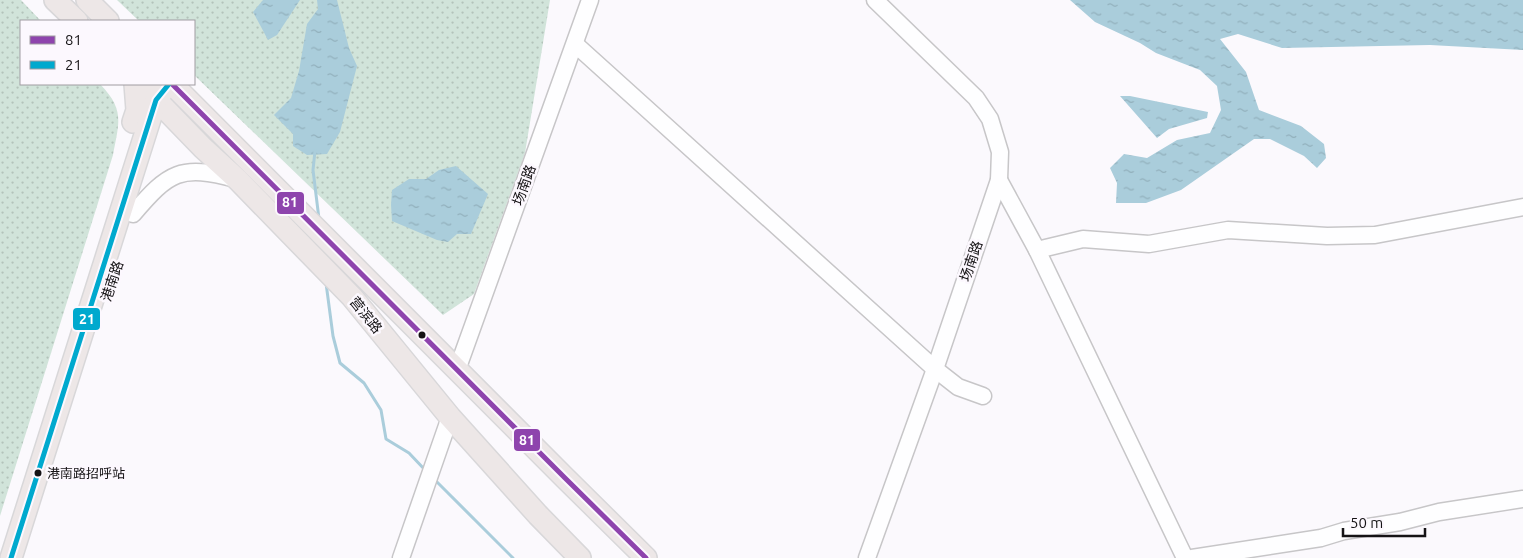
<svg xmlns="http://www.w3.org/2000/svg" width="1523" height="558" viewBox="0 0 1523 558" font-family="Ubuntu,'Noto Sans SC',sans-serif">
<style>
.park{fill:url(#park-dots)}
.water{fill:url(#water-ripples)}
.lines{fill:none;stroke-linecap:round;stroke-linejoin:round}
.stream{stroke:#aacddb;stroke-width:3}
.minor-casing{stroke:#c7c6c8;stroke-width:19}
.major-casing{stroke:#d8d7d9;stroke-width:24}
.minor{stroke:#fefeff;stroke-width:16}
.major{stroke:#ede7e7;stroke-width:21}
.bus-1-casing{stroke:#fcf8fe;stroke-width:9}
.bus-2-casing{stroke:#fcf8fe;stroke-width:9}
.bus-1{stroke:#8e44ad;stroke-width:5}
.bus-2{stroke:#00a9ce;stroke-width:5}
.bus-dot{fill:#151315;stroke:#fcf8fe;stroke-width:2}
.labels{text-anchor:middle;stroke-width:5;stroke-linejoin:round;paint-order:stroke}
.bus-label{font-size:13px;fill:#151315;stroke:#fcf8fe;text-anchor:start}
.street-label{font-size:14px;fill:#151315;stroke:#fcf8fe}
.line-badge{stroke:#fcf8fe;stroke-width:2}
.badge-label{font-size:14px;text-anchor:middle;font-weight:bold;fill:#fff}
</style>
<defs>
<pattern id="park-dots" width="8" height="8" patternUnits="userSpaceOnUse" patternTransform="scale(1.25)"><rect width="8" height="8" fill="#d1e4da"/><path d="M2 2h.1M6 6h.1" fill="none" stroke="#b3c3ba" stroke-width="1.8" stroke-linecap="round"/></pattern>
<pattern id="water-ripples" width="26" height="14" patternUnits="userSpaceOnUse" patternTransform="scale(1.25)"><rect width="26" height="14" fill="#aacddb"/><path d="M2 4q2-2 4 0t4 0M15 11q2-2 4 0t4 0" fill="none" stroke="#91afbb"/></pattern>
</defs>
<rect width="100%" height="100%" fill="#fbf9fd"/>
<g class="park">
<path d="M0,0H21L41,21H21V84H100C125,110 119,122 113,155L0,516Z"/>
<polygon points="117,0 550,0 525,153 474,294 443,315 194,75 194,21 139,21"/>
</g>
<g class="water">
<polygon points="263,0 300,0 277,35 268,40 253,12"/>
<polygon points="317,0 337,0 349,48 357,66 340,132 327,154 307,155 293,146 293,134 274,115 291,98 299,71 307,24 318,9"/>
<polygon points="1070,0 1523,0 1523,50 1430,45 1282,48 1238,34 1220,39 1246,72 1259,110 1301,126 1324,144 1326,158 1317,168 1304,156 1270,139 1254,139 1181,190 1146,203 1116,203 1117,183 1110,168 1124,154 1147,158 1177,140 1210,133 1221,110 1217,86 1200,70 1156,53 1140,43 1095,22"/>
<polygon points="1120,96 1130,96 1208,112 1207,118 1169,129 1157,138"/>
<polygon points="456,166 488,194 471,234 457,234 448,242 437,240 392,221 391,205 392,190 409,179 426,179 439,170"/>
</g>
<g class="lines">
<g class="stream">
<polyline points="315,151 313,170 319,219"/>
<polyline points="326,283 333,336 340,363 364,383 381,410 386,439 409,453 426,471"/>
<polyline points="434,479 513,558"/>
</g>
<defs>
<g id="minor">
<polyline points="575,44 935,369 958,387 983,396"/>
<polyline points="999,180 1037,250 1185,558"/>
<path d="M133,214C169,172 180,164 236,179"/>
<polyline points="1037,250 1083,239 1149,244 1228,230 1327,236 1375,235 1523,207"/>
<polyline points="457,370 590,0"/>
<polyline points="401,558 450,417"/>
<polyline points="867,558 935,369 999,180 1000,152 990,119 976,98 875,0"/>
<polyline points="1192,558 1321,538 1344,531 1400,522 1439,512 1523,499"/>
</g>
<g id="major">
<polyline points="55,0 77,21"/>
<polyline points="87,0 108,21"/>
<polyline points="141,84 203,148 238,180 352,297 450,417 538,515 580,558"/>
<polyline points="172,84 565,478 646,558"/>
<polyline points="133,122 137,110 135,84"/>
<polyline points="11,558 156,100 162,92"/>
</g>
</defs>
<use href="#minor" class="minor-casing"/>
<use href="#major" class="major-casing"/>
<use href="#minor" class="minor"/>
<use href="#major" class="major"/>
<defs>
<polyline id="bus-1" points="172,84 565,478 646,558"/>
<polyline id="bus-2" points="11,558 156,100 169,84"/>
</defs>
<use href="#bus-1" class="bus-1-casing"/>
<use href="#bus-2" class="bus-2-casing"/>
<use href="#bus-1" class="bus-1"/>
<use href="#bus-2" class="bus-2"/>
</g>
<g class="bus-dot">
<circle cx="422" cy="335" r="4.5"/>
<circle cx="38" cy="473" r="4.5"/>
</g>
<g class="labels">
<g class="bus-label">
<text x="47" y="478">港南路招呼站</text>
</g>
<g class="street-label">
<text transform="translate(524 185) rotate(-70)" y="5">场南路</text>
<text transform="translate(971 261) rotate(-71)" y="5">场南路</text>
<text transform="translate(112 281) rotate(-72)" y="5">港南路</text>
<text transform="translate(366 315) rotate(51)" y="5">营滨路</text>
</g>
</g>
<g class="line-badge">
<rect x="276" y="191" width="29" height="24" rx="5" fill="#8e44ad"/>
<rect x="72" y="307" width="29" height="24" rx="5" fill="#00a9ce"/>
<rect x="513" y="428" width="28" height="24" rx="5" fill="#8e44ad"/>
</g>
<g class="badge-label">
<text x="290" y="207">81</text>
<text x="87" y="324">21</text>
<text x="527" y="445">81</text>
</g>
<rect x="20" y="20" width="175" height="65" fill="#fcf8fe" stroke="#a09ca1"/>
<rect x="30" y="36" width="25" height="8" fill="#8e44ad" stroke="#a09ca1"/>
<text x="65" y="45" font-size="15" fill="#151315">81</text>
<rect x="30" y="61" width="25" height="8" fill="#00a9ce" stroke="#a09ca1"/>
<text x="65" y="70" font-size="15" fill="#151315">21</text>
<path d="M1343 528v8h82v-8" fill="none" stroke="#151315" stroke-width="2.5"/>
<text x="1350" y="528" font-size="15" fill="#151315" stroke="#fcf8fe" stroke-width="4" paint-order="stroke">50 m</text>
</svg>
